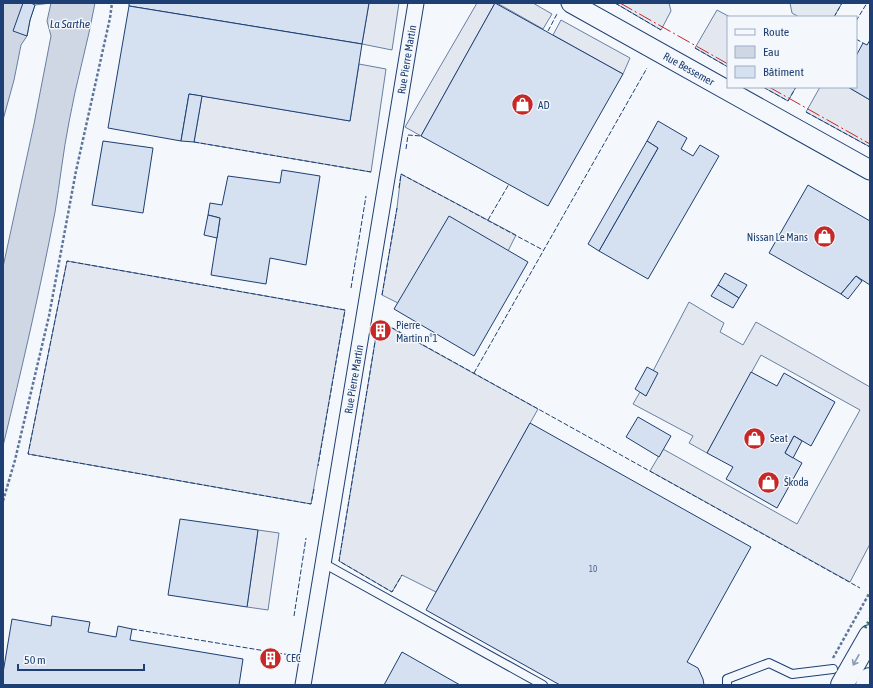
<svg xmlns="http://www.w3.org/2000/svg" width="873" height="688" viewBox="0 0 873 688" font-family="'Asap Condensed',sans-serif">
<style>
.green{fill:#e3e9f0;stroke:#687fa3}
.parking{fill:#e3e8f0;stroke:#687fa3}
.water{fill:#cfd7e4;stroke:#687fa3}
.building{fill:#d5e0f0;stroke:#1d3f73}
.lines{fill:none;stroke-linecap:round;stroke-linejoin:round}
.service-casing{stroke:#1d3f73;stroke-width:10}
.minor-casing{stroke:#1d3f73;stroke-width:17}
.tertiary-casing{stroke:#1d3f73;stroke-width:21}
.primary-casing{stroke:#1d3f73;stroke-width:24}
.path{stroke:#5e769c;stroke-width:2.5;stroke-dasharray:3 2;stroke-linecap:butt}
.service{stroke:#f4f7fb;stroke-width:8}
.minor{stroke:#f4f7fb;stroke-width:15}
.tertiary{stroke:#f4f7fb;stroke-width:19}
.primary{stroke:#f4f7fb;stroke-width:22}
.hedge{stroke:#2c6c60;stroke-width:3;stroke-dasharray:2 3;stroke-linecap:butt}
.fence{stroke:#1d3f73;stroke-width:1;stroke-dasharray:5 2;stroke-linecap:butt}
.power{stroke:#c62828;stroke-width:1;stroke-dasharray:14 3 2 3;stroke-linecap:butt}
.oneway{stroke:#889bb7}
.labels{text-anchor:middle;stroke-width:3;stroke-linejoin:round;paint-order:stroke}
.number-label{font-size:9px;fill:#4b6792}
.street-label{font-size:11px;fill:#1d3f73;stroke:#f4f7fb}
.poi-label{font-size:11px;fill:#1d3f73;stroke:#f4f7fb;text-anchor:start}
.water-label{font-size:12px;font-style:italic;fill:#1d3f73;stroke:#f4f7fb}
</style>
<rect width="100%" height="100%" fill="#f4f7fb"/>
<g class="green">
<polygon points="615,3 669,3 671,11 661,30"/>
<polygon points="790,3 842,3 834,17 799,17 792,13"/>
<polygon points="763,87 796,87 788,101"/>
</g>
<g class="parking">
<polygon points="369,3 399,3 392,50 362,44"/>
<polygon points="477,3 495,3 421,136 405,127"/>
<polygon points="497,3 533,3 552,14 543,29"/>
<polygon points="717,10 730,17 728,17 728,67 695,48"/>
<polygon points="561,20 630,58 623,74 553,35"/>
<polygon points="359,64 386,69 371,172 194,142 202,96 350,121"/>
<polygon points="820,87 848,87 870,100 870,147 806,112"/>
<polygon points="401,174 516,235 508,251 398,303 382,295 397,208"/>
<polygon points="67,261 345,310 311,504 28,454"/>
<polygon points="689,302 724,323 720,332 743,345 756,322 870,387 870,544 850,582 650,471 663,449 797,524 860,410 761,355 707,453 689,443 693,436 633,404 640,392 646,396 653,371"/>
<polygon points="388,326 538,409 436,592 402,575 392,592 339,561 376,336 386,337"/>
<polygon points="258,530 279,533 268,610 247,607"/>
</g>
<path class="water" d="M3,3H95C88,43 76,82 69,122C63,152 60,182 55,212C40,290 22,368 3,446V267L34,124L51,36L47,21L51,3L35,5L30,20L27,36L21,45L14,80L3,120Z"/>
<g class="building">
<polygon points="23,3 31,3 35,5 30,20 27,36 13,31"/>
<polygon points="129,3 369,3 362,44 129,6"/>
<polygon points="495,3 623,74 548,206 421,136"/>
<polygon points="129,6 362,44 350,121 189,94 181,141 108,128"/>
<polygon points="870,40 870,100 848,87 856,87 856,56 863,43 867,45"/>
<polygon points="189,94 202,96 194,142 181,141"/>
<polygon points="658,121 687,138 681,149 693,156 700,145 719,156 648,279 599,251 658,148 647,141"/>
<polygon points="103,141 153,148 143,213 92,205"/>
<polygon points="647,141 658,148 599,251 588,244"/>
<polygon points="282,170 320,176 306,265 270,258 266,284 211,275 220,218 208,215 210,203 222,205 228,176 280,183"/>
<polygon points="808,185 870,221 870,285 856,276 841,294 769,253"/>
<polygon points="208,215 220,218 217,238 204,235"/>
<polygon points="449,216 528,262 474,356 394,309"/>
<polygon points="725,273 747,285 739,298 718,285"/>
<polygon points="856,276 862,281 848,299 841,294"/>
<polygon points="718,285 739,298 733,308 711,296"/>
<polygon points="647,367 658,373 646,396 635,389"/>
<polygon points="751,372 777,386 784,373 835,402 811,446 794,436 785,453 802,463 777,508 726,479 733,467 707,453"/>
<polygon points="638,417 671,436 659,457 626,437"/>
<polygon points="530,423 751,547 687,662 698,668 703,679 704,685 560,685 426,610"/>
<polygon points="794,436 802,441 793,458 785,453"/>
<polygon points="180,519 258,530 247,607 168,595"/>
<polygon points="52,616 90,622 88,632 116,637 118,626 132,629 130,640 243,659 239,685 3,685 3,673 12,619 51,626"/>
<polygon points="402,652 460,685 384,685"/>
<polygon points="270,653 274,654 273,663 268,663"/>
</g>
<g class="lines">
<defs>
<g id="service">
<polyline points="323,563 543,685"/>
<polyline points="727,685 727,679 769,663 792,674 833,669"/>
</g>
<g id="minor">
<path id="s1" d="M303,685L416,3"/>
</g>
<g id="tertiary">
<path id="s2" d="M571,3L870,170"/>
</g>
<g id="primary">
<polyline points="842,685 870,636"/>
<polyline points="867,685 870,679"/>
</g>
</defs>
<use href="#service" class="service-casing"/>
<use href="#minor" class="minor-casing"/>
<use href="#tertiary" class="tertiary-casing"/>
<use href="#primary" class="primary-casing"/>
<g class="path">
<polyline points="3,501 15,460 49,316 76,171 110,18 112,3"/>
<polyline points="833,658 870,592"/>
</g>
<use href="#service" class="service"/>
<use href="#minor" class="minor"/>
<use href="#tertiary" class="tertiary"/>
<use href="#primary" class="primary"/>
<polyline class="hedge" points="865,628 870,619"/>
<g class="fence">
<polyline points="615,3 661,30"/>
<polyline points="834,17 842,3"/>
<polyline points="856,21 867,3"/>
<polyline points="548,31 557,14"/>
<polyline points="856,39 863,43"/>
<polyline points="695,48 728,67"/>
<polyline points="763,87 788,101 796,87"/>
<polyline points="806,112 870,147"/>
<polyline points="194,142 371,172"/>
<polyline points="406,149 408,135 421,136"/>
<polyline points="399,188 401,174 543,250"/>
<polyline points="488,220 509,184"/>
<polyline points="351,288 366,196"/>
<polyline points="382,295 397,208"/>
<polyline points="379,325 389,326 860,588"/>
<polyline points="388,326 386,337 376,336 339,561 392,592 402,575"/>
<polyline points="474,373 647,68"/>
<polyline points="314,489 311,504 28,454 67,261 345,310 318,466"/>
<polyline points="294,616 306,538"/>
<polyline points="132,629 290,655"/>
</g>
<g class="power">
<polyline points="620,3 728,64"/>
<polyline points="769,87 870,144"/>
</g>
</g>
<defs><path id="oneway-shaft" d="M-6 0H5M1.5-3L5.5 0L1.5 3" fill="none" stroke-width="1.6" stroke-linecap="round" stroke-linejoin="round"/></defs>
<use class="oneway" href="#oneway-shaft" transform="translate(856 660) rotate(119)"/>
<defs>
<symbol id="shop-disc" viewBox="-11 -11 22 22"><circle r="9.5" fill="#c62828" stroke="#f4f7fb"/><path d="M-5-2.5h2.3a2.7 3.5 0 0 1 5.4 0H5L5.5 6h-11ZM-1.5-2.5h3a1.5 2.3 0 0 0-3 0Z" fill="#fff"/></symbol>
<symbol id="building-disc" viewBox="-11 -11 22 22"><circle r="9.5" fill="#c62828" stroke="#f4f7fb"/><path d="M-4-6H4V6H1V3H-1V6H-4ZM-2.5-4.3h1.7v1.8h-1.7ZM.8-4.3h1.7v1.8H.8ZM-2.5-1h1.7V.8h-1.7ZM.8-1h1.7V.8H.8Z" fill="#fff"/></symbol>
</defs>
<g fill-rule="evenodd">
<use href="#shop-disc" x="510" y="92" width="25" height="25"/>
<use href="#shop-disc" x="812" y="224" width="25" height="25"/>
<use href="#building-disc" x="368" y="318" width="25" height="25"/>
<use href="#shop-disc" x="742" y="426" width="25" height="25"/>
<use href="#shop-disc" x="756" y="470" width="25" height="25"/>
<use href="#building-disc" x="258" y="646" width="25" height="25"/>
</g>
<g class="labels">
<g class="number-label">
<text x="593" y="572">10</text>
</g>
<g class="street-label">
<text dy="4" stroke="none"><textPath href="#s1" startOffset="634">Rue Pierre Martin</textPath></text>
<text dy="4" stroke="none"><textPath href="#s2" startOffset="135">Rue Bessemer</textPath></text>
<text dy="4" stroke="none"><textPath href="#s1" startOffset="310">Rue Pierre Martin</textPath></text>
</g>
<g class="poi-label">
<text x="538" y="109">AD</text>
<text x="808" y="241" text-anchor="end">Nissan Le Mans</text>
<text x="396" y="329">Pierre<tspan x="396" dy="13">Martin n°1</tspan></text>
<text x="770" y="442">Seat</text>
<text x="784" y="486">Škoda</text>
<text x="286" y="662">CEC</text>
</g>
<g class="water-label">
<text x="70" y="28">La Sarthe</text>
</g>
</g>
<rect width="873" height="688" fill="none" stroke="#1d3f73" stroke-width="8"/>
<rect x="727" y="16" width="130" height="72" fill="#f4f7fb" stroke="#9eadc5"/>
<rect x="735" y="29" width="20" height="6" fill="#f4f7fb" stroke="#9eadc5"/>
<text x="763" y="36" font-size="12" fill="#1d3f73">Route</text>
<rect x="735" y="46" width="20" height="12" fill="#cfd7e4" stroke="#9eadc5"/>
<text x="763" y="56" font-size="12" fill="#1d3f73">Eau</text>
<rect x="735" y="66" width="20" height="12" fill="#d5e0f0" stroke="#9eadc5"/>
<text x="763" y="76" font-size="12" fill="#1d3f73">Bâtiment</text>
<path d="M18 664v6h126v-6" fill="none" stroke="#1d3f73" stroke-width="2"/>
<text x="24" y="664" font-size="12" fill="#1d3f73" stroke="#f4f7fb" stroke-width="3" paint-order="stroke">50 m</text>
</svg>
